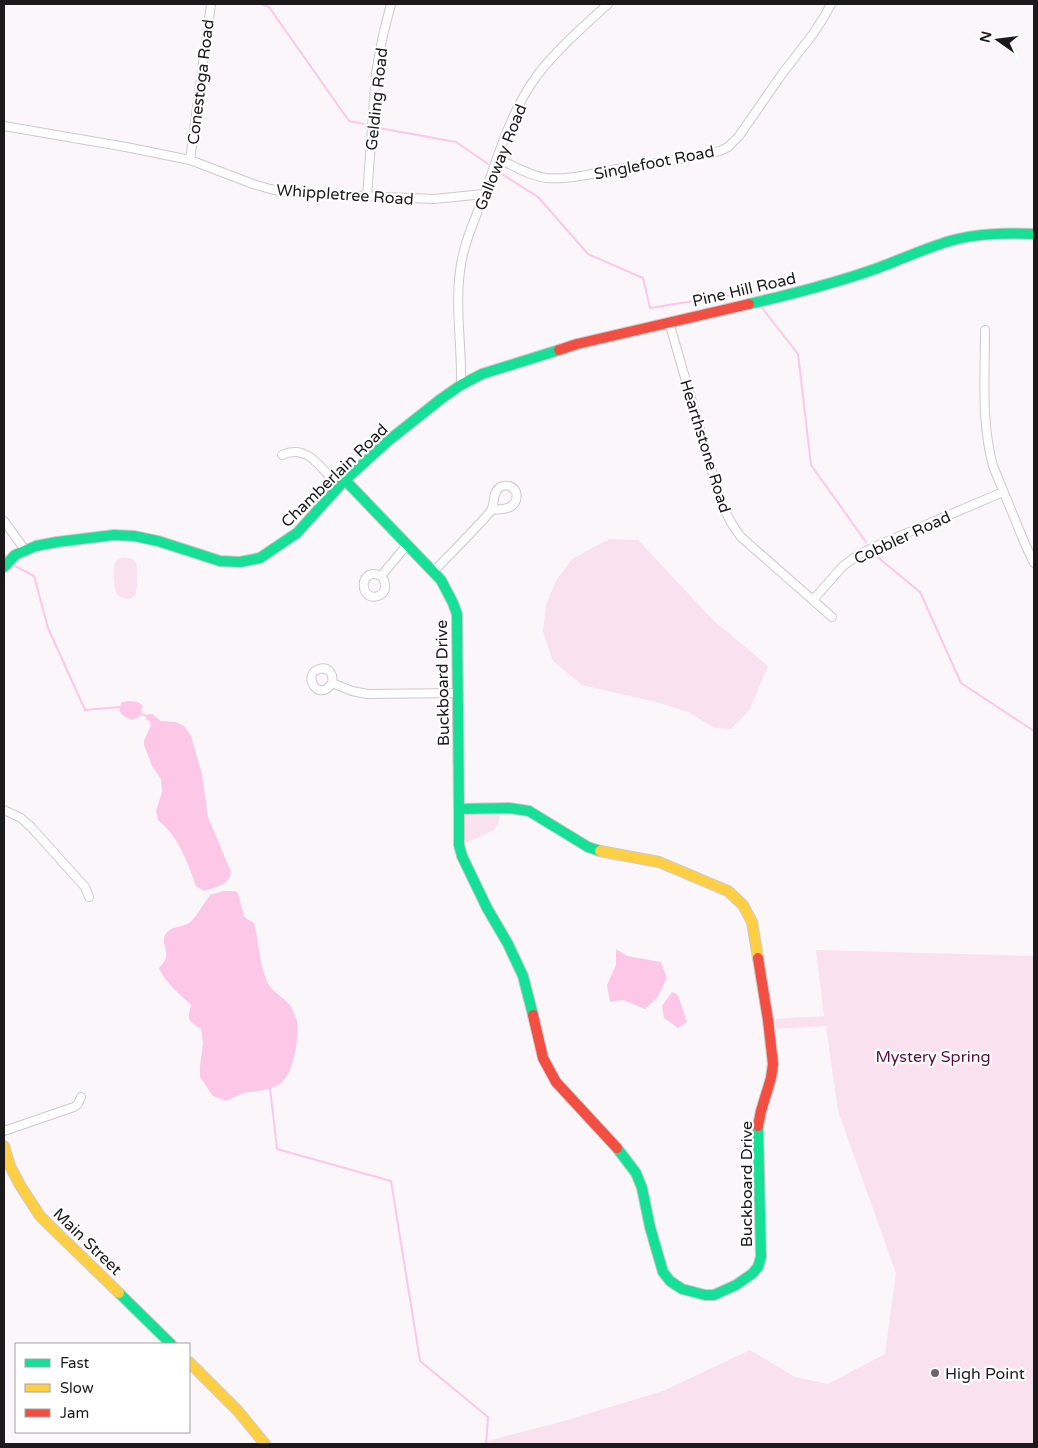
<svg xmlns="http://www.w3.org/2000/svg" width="1038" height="1448" viewBox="0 0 1038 1448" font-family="'Varela Round',sans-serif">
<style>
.green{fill:#f9e1ef}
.water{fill:#fdc8e7}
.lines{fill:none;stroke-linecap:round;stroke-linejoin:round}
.stream{stroke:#fdc8e7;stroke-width:2}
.street-casing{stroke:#cecacc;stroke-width:10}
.fast-casing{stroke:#cecacc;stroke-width:12}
.slow-casing{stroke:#cecacc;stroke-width:12}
.jam-casing{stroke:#cecacc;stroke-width:12}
.street{stroke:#fefefe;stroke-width:8}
.fast{stroke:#16e098;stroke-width:10}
.slow{stroke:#ffcf43;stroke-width:10}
.jam{stroke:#f24e42;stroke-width:10}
.poi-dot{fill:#6a6669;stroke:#fff;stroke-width:2}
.labels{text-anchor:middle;stroke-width:4.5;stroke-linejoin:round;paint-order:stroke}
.street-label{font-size:16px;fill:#1c191b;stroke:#fff}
.park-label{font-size:16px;fill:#5a0a43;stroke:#fff}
.poi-label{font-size:16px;fill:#1c191b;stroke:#fff;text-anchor:start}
</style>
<rect width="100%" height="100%" fill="#fbf6f9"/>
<g class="green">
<polygon points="609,539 638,540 713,620 768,666 750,709 731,729 715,728 688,712 656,702 582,685 553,661 543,631 546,605 556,581 572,559"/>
<path d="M121,558C139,556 138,567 137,581C137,584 137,590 136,593C133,601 122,600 117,594C114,590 113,568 115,563C116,560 118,560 121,558Z"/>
<path d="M500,811L499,822L494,830L464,844C464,833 460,819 469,812Z"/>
<polygon points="816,950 1034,956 1034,1444 475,1444 568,1420 663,1391 750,1350 795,1377 828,1384 885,1354 896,1273 838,1111 826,1026 777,1029 775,1019 824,1016"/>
</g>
<g class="water">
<path d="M130,701L138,702L143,706L139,717L132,720C124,717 115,712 122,702Z"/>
<path d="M152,714L161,721L176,722L184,726L191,736L202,774L208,817L231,872C230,885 215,887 204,891L196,886C188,863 178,836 158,820L156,811L162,792L161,779L152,766L144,745V741L151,725L149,721L146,719L147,715Z"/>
<path d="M223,891H235L238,893L244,916L247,919L254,923C259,941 259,961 266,979C270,992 284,996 291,1007C293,1011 296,1017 297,1021C300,1036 293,1074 281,1083C268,1092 257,1090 244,1093C238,1094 232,1099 227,1101L213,1096L200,1077V1066L203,1043L201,1029C188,1021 187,1020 191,1005C180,995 165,982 159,968C174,954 160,947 165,935C170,926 181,928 189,923C196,918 204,903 210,895Z"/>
<polygon points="616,949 627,956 661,962 667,978 657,998 645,1009 623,1000 610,1002 607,985 616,965"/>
<polygon points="672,992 678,995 687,1022 678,1028 664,1018 662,1006"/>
</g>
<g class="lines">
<g class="stream">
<polyline points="262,4 269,7 349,121 364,124"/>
<polyline points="379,128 456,142 488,164"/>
<polyline points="497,171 538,197 588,254 643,278 650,308 750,292 753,295"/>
<polyline points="762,308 798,354 811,465 866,542"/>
<polyline points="4,553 6,559"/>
<polyline points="875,555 920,592 961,683 1034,731"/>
<polyline points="13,565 34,576 48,628 85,710 119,707 122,708"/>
<polyline points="138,713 147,716"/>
<polyline points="270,1088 277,1149 391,1181 420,1361 488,1417 486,1444"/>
</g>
<defs>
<g id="street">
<polyline points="4,126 126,147 190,160 253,184 270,189 285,192 314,194 434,199 484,194"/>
<path d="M497,158C512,165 530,176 546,178C571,180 594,173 618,169C652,163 686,159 720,151L728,147L739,136L782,74L813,34L824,17L831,4"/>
<polyline points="190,160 211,4"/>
<polyline points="367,196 376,73 383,35 391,4"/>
<path d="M669,322L718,492C723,509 730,523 741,537L832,617"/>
<path d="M985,330C985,376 981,422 993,466L1025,544L1034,563"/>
<path d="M461,385C462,347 455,309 460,271C463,244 475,220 484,195C499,154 510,113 536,77C556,50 583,27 608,4"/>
<path d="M282,455C308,443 323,470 338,487"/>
<polyline points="4,521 25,550"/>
<path d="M433,572C452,552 472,533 490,512C496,505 491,493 500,487C504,485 510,485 514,489C517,492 517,496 516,500C513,510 500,509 492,510"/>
<path d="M381,576C387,582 387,593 378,596C358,602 359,565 381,576L407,545"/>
<polyline points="813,600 843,566 858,555 874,547 1003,492"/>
<path d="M332,683C319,704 301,674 319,669C329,666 334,675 332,683L352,691L367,694L459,693"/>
<polyline points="4,810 21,818 31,827 85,887 89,897"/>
<polyline points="4,1131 74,1107 78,1104 81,1097"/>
</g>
<g id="fast">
<path d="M749,304C793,294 836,283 878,268C902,259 926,248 950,241C978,233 1006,233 1034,234"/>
<polyline points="345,480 441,580 453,603 457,614 459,809 509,808 529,811 588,847 600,851"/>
<polyline points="4,567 15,555 36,546 57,542 114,535 134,536 158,541 220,561 240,562 260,558 297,533 345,480 388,441 441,399 461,385 482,374 559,350"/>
<polyline points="459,809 459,845 462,856 487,908 508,944 523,976 533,1015"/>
<polyline points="617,1148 636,1173 642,1188 650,1227 663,1272 670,1281 682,1289 705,1295 714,1295 736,1285 752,1274 758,1267 761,1257 758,1126"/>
<polyline points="119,1293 171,1344"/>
</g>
<g id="slow">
<polyline points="600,851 659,862 728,891 743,905 752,922 758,958"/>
<polyline points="4,1146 10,1166 20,1185 40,1216 119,1293"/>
<polyline points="189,1362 238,1411 265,1444"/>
</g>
<g id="jam">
<polyline points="559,350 577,344 749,304"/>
<polyline points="533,1015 543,1058 556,1082 617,1148"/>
<polyline points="758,1126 761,1111 771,1078 773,1064 768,1020 758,958"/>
</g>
</defs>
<use href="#street" class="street-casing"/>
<use href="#fast" class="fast-casing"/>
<use href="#slow" class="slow-casing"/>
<use href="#jam" class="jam-casing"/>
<use href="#street" class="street"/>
<use href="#fast" class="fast"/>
<use href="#slow" class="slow"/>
<use href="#jam" class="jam"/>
</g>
<circle class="poi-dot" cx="935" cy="1373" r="5"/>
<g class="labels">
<g class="street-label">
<text transform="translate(200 82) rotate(-83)" y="6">Conestoga Road</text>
<text transform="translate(376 99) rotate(-84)" y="6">Gelding Road</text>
<text transform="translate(500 157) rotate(-68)" y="6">Galloway Road</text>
<text transform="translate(654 162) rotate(-11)" y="6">Singlefoot Road</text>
<text transform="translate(345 194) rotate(4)" y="6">Whippletree Road</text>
<text transform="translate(744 289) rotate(-13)" y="6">Pine Hill Road</text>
<text transform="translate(706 446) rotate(73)" y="6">Hearthstone Road</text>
<text transform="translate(334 475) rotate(-44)" y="6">Chamberlain Road</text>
<text transform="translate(902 537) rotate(-25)" y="6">Cobbler Road</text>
<text transform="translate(442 683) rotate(-91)" y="6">Buckboard Drive</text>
<text transform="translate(746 1184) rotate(-90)" y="6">Buckboard Drive</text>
<text transform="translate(88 1241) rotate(44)" y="6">Main Street</text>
</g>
<g class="park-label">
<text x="933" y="1062">Mystery Spring</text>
</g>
<g class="poi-label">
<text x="945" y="1379">High Point</text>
</g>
</g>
<rect width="1038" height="1448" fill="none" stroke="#1c191b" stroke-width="10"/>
<rect x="15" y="1343" width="175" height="90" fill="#ffffff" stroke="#a4a3a4"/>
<rect x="25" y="1359" width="25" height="8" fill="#16e098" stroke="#a4a3a4"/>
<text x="60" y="1368" font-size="15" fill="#1c191b">Fast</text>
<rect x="25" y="1384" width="25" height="8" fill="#ffcf43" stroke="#a4a3a4"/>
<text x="60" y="1393" font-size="15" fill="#1c191b">Slow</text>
<rect x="25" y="1409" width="25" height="8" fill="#f24e42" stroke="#a4a3a4"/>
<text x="60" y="1418" font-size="15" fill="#1c191b">Jam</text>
<g transform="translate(998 40) rotate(284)" stroke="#ffffff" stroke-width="4" paint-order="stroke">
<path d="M0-4L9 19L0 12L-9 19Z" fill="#1c191b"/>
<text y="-8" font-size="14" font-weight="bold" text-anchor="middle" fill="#1c191b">N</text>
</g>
</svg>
